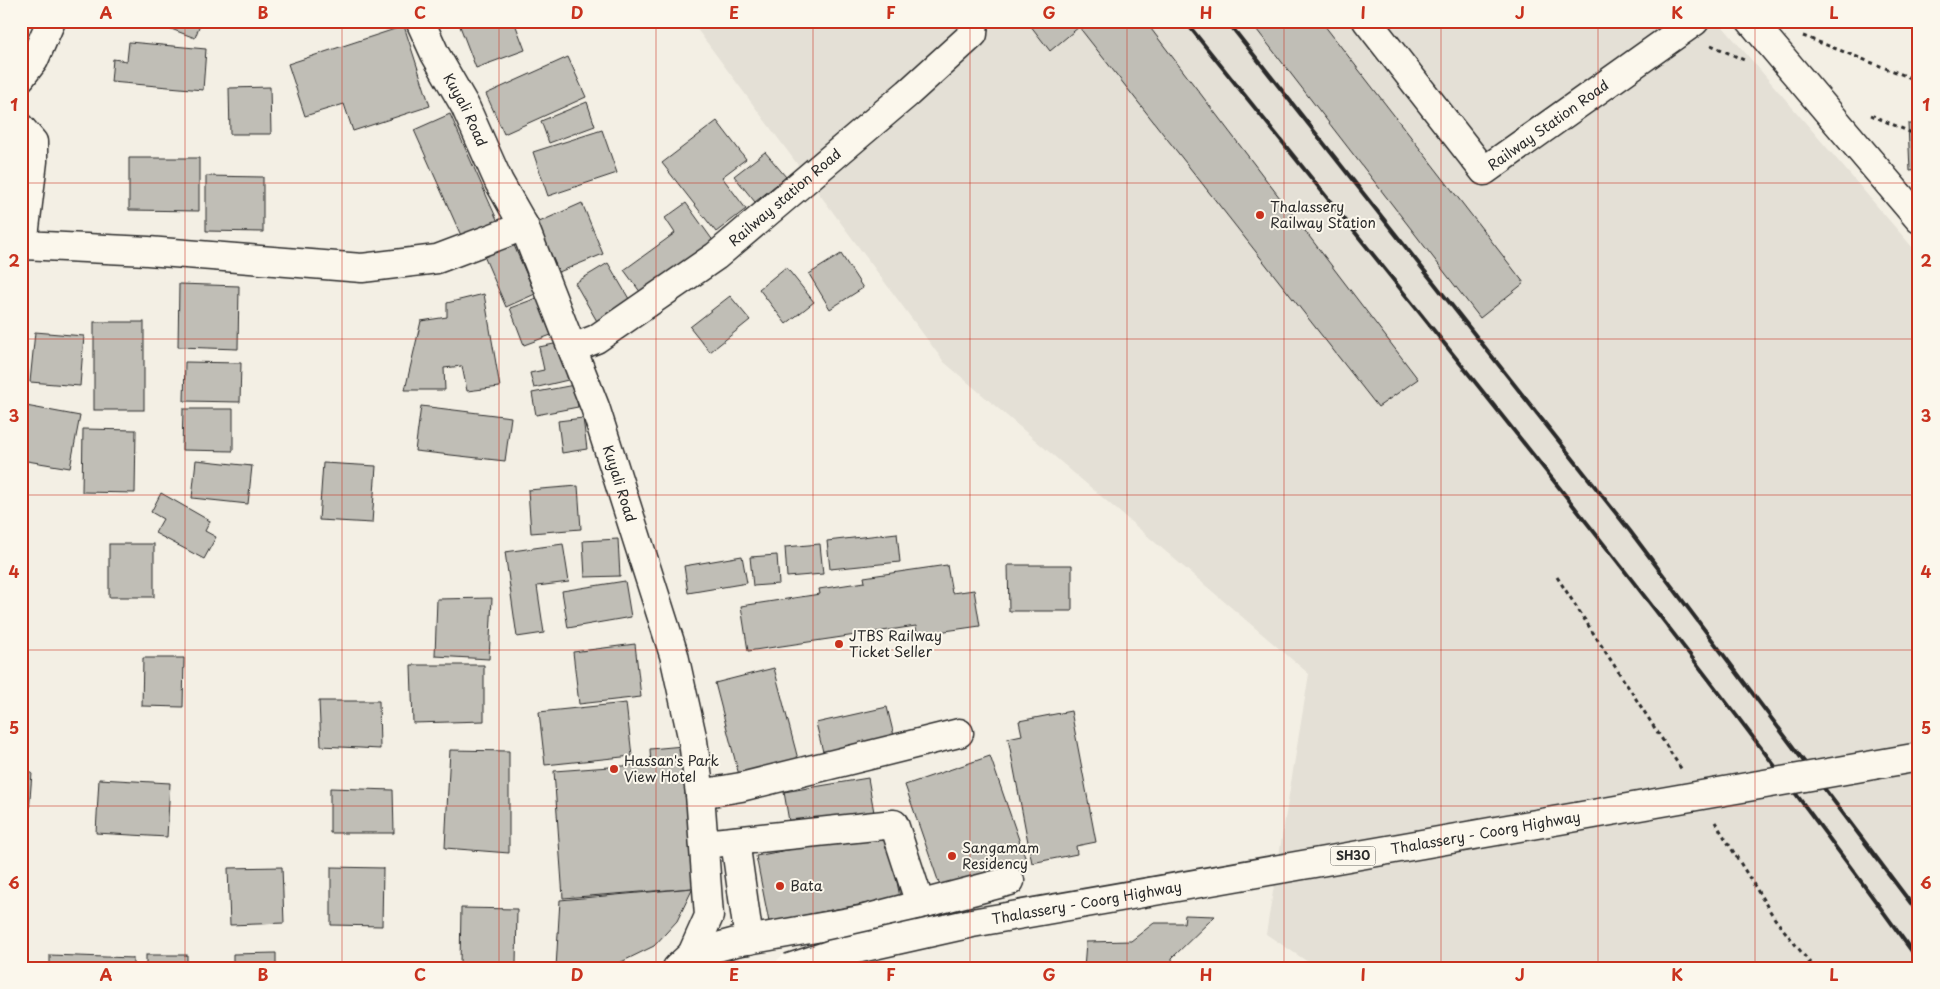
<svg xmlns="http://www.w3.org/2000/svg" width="1940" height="989" viewBox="0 0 1940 989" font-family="'Playpen Sans',sans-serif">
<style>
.built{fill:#e4e0d6}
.building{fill:#c0beb6;stroke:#2b2b2b}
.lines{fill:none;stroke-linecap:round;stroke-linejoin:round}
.minor-casing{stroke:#2b2b2b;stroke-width:31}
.major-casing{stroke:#2b2b2b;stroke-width:31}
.path{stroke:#2b2b2b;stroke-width:3;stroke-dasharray:4 4;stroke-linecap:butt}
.minor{stroke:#fbf7ec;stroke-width:28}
.major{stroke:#fbf7ec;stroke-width:28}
.rail{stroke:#2b2b2b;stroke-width:4}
.major-bridge-casing{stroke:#2b2b2b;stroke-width:31;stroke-linecap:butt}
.major-bridge{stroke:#fbf7ec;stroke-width:28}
.grid{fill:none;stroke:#c8321e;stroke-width:1;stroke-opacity:0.55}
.poi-dot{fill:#c8321e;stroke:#fbf7ec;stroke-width:2}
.labels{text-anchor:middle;stroke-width:4;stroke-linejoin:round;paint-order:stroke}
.shield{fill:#fbf7ec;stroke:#696865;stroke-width:1}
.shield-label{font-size:12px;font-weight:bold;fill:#2b2b2b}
.street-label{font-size:14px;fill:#2b2b2b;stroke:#fbf7ec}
.poi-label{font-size:14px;fill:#2b2b2b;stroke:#fbf7ec;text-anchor:start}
.neatline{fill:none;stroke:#c8321e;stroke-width:2}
.grid-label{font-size:16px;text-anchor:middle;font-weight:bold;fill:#c8321e}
</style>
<rect width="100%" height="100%" fill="#f3efe4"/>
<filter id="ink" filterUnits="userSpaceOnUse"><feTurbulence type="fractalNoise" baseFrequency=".02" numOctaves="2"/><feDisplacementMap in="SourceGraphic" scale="10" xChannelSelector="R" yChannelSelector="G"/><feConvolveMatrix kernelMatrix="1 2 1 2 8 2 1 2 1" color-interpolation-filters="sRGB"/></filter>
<g filter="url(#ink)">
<polygon class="built" points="691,21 1718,21 1919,255 1919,968 1317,968 1266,934 1309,674 944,362"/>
<g class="building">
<polygon points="150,21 201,21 195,38"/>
<polygon points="458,21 514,21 525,50 476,68"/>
<polygon points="1027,21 1145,21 1418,379 1378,407 1079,27 1050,51"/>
<polygon points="1250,21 1321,21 1524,283 1480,318"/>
<polygon points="404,26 430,106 353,131 344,104 305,116 288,64"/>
<polygon points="129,42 206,49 203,90 111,82 113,59 127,61"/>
<polygon points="568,57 586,97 504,134 486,94"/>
<polygon points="270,87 271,134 230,134 229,88"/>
<polygon points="587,102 595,126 549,143 541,121"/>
<polygon points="450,114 499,224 463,240 414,130"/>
<polygon points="717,121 746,159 722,177 746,209 716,232 662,163"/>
<polygon points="1908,124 1919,124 1919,170 1910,171"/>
<polygon points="602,130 617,173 548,196 533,152"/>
<polygon points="765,152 786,177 755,202 734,176"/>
<polygon points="129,158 199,158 199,211 129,210"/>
<polygon points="206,176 263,177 263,232 206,231"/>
<polygon points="582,203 603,254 559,272 537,223"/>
<polygon points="686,203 714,242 641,293 624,270 675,233 665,218"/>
<polygon points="513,243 535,294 506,307 484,256"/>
<polygon points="841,254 863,288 830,309 809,274"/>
<polygon points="608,263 632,304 598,323 575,283"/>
<polygon points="786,267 814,302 786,324 759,289"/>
<polygon points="179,284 239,286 238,349 178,347"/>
<polygon points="484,294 500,387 467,391 462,366 444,368 445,390 405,390 421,321 447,317 447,303"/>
<polygon points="730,296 750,320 710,352 690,327"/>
<polygon points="537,298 551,335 524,345 510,308"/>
<rect x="94" y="322" width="50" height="88"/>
<polygon points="35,332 84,336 80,386 30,382"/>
<polygon points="559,343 568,380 534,388 530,373 544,370 539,347"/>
<polygon points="185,362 241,363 240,402 184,401"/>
<polygon points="574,385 578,407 536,415 532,393"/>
<polygon points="26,406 80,416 70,468 21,460 21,431"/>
<polygon points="421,406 511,417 505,461 415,451"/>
<polygon points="183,409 233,409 233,451 182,450"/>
<polygon points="583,418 587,449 562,453 558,421"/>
<polygon points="83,429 136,430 135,493 82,492"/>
<polygon points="196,460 252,466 248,504 192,498"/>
<polygon points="323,463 376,466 372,523 319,520"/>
<polygon points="578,486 581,529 531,533 528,490"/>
<polygon points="161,493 210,521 205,531 216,537 204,559 155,533 163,519 151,512"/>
<polygon points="897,533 900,562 830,569 827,541"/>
<polygon points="618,539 620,576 585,577 583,541"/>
<rect x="109" y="544" width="45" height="53"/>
<polygon points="563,544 569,582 537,586 544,633 517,637 505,552"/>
<polygon points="820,544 823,574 787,577 785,547"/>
<polygon points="777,555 779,584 753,586 750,557"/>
<polygon points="742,556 747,583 688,593 684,566"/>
<polygon points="947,565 952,593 974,590 980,626 917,635 916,626 748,651 741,606 820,594 819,589 865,582 864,577"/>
<polygon points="1008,565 1072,565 1072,611 1009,611"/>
<polygon points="625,581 631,617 568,628 562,591"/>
<polygon points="492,598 489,659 435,656 437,599"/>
<polygon points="635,644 641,697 579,704 573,652"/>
<polygon points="143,658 184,658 183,707 142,706"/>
<polygon points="411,665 484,665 484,721 413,723"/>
<polygon points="774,668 799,763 740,779 715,683"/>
<polygon points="319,701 379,701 380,749 321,746"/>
<polygon points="626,703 632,756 545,765 539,712"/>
<polygon points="887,707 895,740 824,756 816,723"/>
<polygon points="1071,711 1096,842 1076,846 1077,854 1032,863 1008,738 1022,735 1019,721"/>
<polygon points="683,746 693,888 563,898 554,771 651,764 650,749"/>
<polygon points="450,750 509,751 509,853 445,848"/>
<polygon points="990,756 1026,860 941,889 905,785"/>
<polygon points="21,772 32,773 28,825 21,824"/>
<polygon points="868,778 875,818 791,833 784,792"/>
<polygon points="99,779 170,783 167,837 96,833"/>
<polygon points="330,788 393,790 394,833 330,833"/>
<polygon points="887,831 900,897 769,922 756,856"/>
<polygon points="282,867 284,923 230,925 228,868"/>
<polygon points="331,867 383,868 382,926 331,925"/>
<polygon points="693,888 677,921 654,946 609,968 556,968 560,900"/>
<polygon points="461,908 517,909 516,965 460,964"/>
<polygon points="1185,915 1215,916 1172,958 1173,968 1084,968 1086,942 1131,941 1154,923 1184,923"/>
<polygon points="276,953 276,968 233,968 233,954"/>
<polygon points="50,955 133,958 133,968 50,968"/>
<rect x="146" y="955" width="41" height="13"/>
</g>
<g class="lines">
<defs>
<g id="minor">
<path id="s1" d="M1367,21L1484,171L1695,21"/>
<polyline points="21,77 34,60 51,21"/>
<polyline points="21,128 33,142 33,161 23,245 148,251 362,268 437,259 524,226"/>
<path id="s2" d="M573,348L596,339L716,256L908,93L973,34L974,21"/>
<polyline points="700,794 741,787 959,733"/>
<polyline points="735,841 749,940"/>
<polyline points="704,844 894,824 920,904"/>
<polyline points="692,954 736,942 861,920 1010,881"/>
</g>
<g id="major">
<path id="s3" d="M420,21L435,54L465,106L499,182L524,226L595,407L674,655L693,741L700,794L709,916L692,954L677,968"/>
<polyline points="1751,21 1919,219"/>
</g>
</defs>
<use href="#minor" class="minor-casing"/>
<use href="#major" class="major-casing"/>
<g class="path">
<polyline points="1803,36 1919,81"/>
<polyline points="1711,45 1744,60"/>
<polyline points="1871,115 1919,136"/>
<polyline points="1557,577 1682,770"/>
<polyline points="1715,822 1775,919 1814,968"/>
</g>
<use href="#minor" class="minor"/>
<use href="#major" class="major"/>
<g class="rail">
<path d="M1185,21C1434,331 1686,638 1919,961"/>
<polyline points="1227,21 1630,531 1919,914"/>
</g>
<defs>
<g id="major-bridge">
<path id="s4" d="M789,968L829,955L972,923L1919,757"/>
</g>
</defs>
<use href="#major-bridge" class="major-bridge-casing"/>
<use href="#major-bridge" class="major-bridge"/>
</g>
</g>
<path class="grid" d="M185,21V968M342,21V968M499,21V968M656,21V968M813,21V968M970,21V968M1127,21V968M1284,21V968M1441,21V968M1598,21V968M1755,21V968M21,183H1919M21,339H1919M21,495H1919M21,650H1919M21,806H1919"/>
<g class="poi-dot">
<circle cx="1260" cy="215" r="5"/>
<circle cx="839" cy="644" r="5"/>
<circle cx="614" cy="769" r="5"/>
<circle cx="952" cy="856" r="5"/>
<circle cx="780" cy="886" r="5"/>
</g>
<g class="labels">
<rect class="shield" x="1330.5" y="846.5" width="45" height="19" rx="4"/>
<g class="shield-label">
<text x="1353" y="860">SH30</text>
</g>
<g class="street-label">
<text dy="5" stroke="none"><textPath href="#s3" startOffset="100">Kuyali Road</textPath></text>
<text dy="5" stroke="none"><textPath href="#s1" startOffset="269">Railway Station Road</textPath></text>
<text dy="5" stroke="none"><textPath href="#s2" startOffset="261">Railway station Road</textPath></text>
<text dy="5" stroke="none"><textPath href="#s3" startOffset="505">Kuyali Road</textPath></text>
<text dy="5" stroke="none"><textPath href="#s4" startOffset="710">Thalassery - Coorg Highway</textPath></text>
<text dy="5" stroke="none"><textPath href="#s4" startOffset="305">Thalassery - Coorg Highway</textPath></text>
</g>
<g class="poi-label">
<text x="1270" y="212">Thalassery<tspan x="1270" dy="16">Railway Station</tspan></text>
<text x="849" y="641">JTBS Railway<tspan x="849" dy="16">Ticket Seller</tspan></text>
<text x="624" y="766">Hassan's Park<tspan x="624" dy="16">View Hotel</tspan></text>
<text x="962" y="853">Sangamam<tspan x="962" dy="16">Residency</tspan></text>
<text x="790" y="891">Bata</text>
</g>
</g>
<rect width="1940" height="989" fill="none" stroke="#fbf7ec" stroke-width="55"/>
<rect x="28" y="28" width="1884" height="934" class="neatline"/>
<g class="grid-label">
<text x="106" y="19">A</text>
<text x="263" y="19">B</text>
<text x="420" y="19">C</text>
<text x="577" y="19">D</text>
<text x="734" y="19">E</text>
<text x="891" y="19">F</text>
<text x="1049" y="19">G</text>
<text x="1206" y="19">H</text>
<text x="1363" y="19">I</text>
<text x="1520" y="19">J</text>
<text x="1677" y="19">K</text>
<text x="1834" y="19">L</text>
<text x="14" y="111">1</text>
<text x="1926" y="111">1</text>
<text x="14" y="267">2</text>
<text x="1926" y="267">2</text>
<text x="14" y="422">3</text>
<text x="1926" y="422">3</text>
<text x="14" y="578">4</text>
<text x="1926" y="578">4</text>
<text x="14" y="734">5</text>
<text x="1926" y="734">5</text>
<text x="14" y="889">6</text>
<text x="1926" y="889">6</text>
<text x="106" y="981">A</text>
<text x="263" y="981">B</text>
<text x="420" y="981">C</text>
<text x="577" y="981">D</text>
<text x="734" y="981">E</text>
<text x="891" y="981">F</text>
<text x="1049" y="981">G</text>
<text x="1206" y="981">H</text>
<text x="1363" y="981">I</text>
<text x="1520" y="981">J</text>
<text x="1677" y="981">K</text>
<text x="1834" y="981">L</text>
</g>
</svg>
